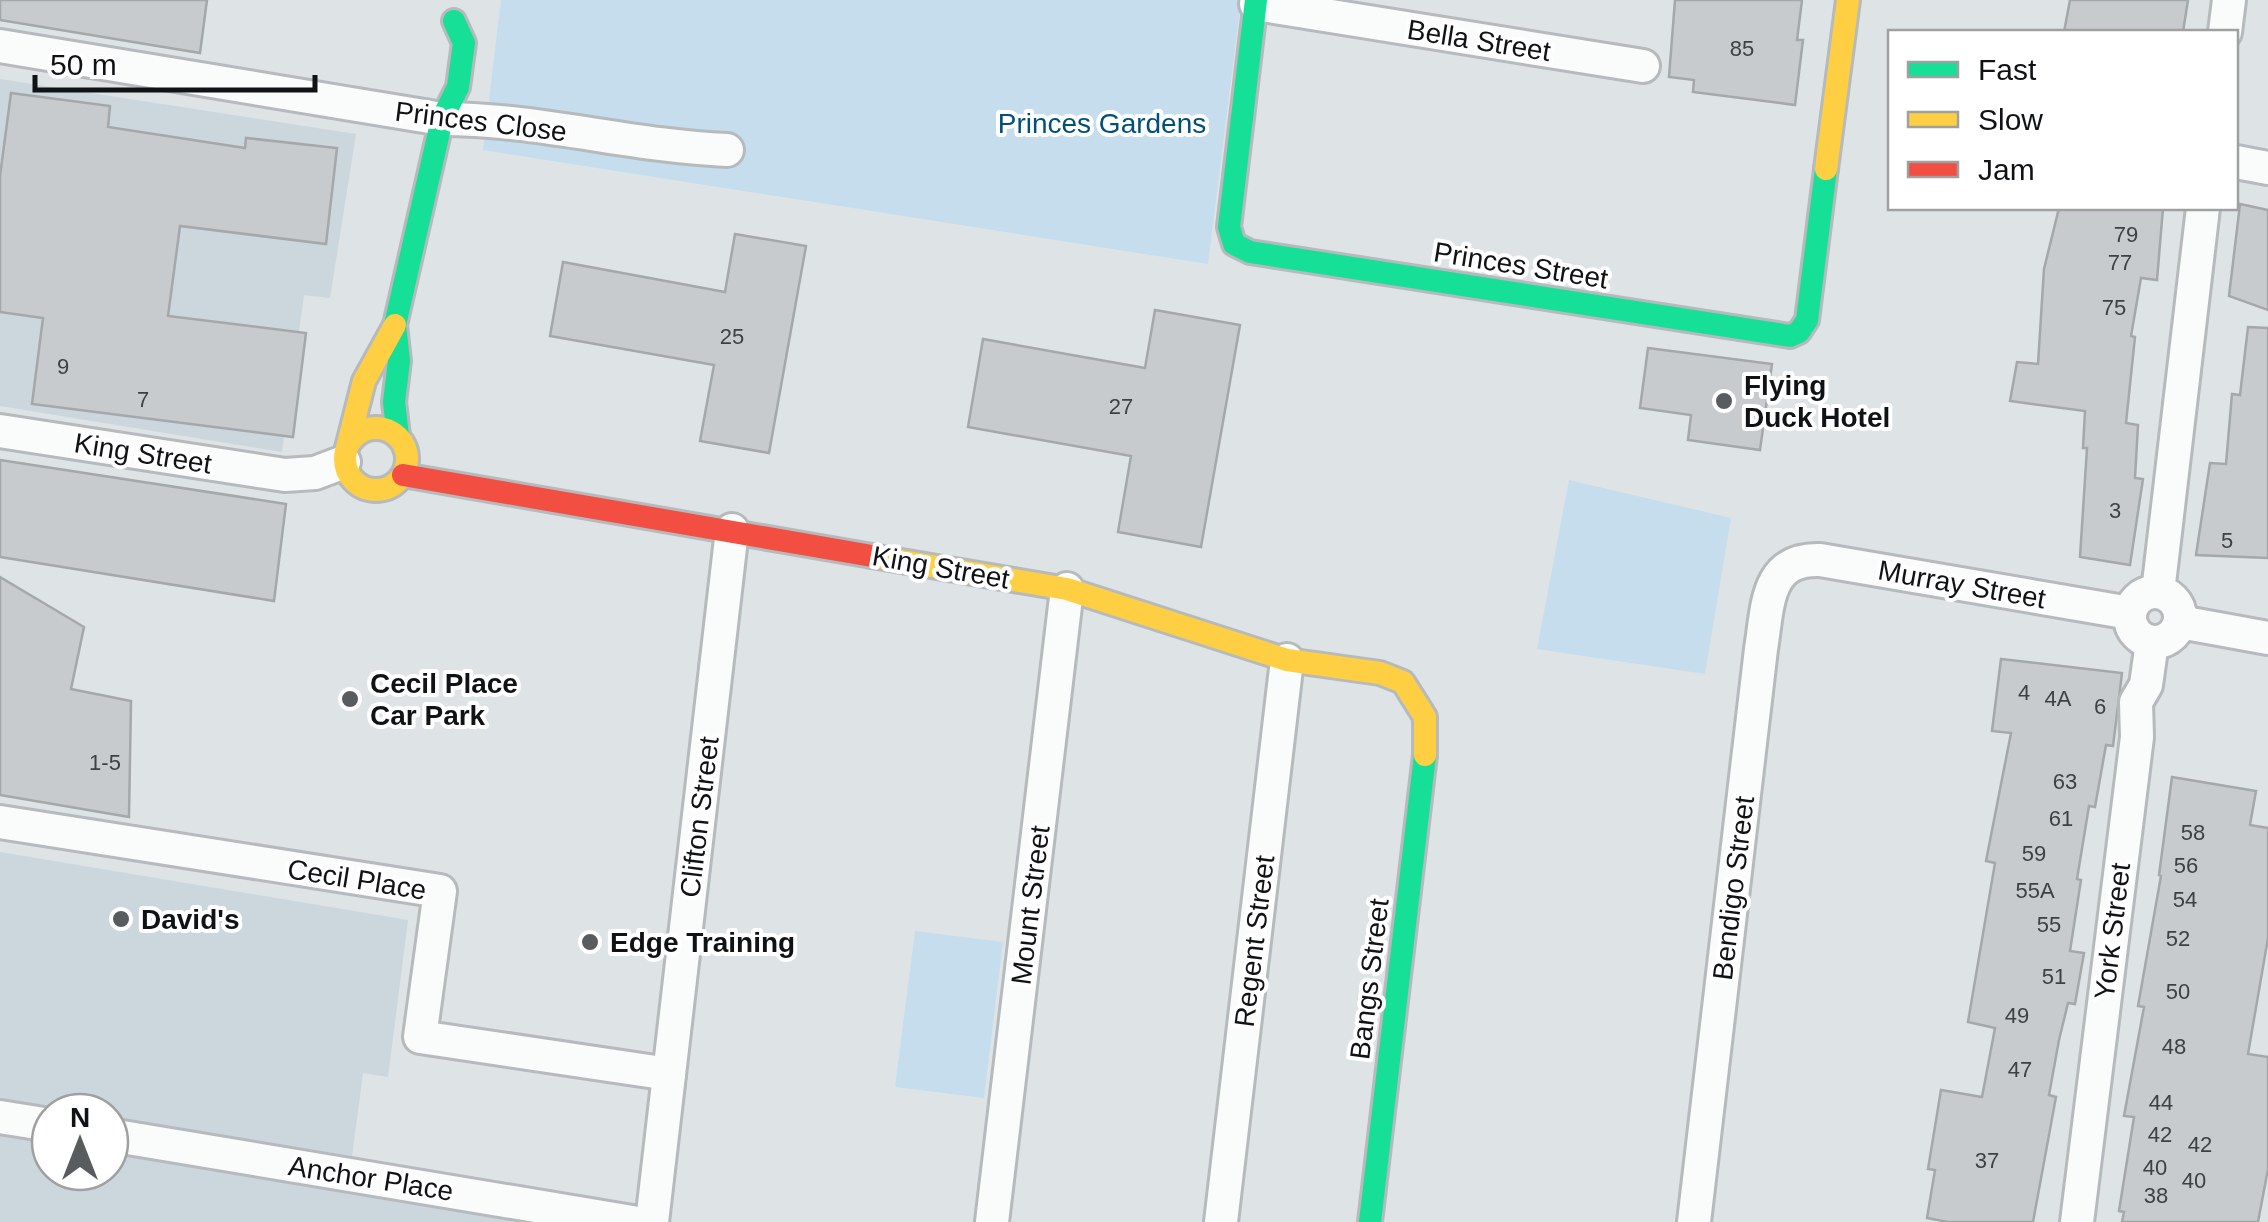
<svg xmlns="http://www.w3.org/2000/svg" width="2268" height="1222" viewBox="0 0 2268 1222" font-family="Arial,sans-serif">
<style>
.built{fill:#cbd6dd}
.green{fill:#c6ddee}
.building{fill:#c8cbce;stroke:#a4a8ab;stroke-width:2.5}
.lines{fill:none;stroke-linecap:round;stroke-linejoin:round}
.street-casing{stroke:#b6babc;stroke-width:38}
.fast-casing{stroke:#b6babc;stroke-width:28}
.slow-casing{stroke:#b6babc;stroke-width:28}
.jam-casing{stroke:#b6babc;stroke-width:28}
.street{stroke:#fafbfb;stroke-width:32}
.fast{stroke:#16e098;stroke-width:22}
.slow{stroke:#ffcf43;stroke-width:22}
.jam{stroke:#f24e42;stroke-width:22}
.poi-dot{fill:#585c5e;stroke:#fff;stroke-width:4}
.labels{text-anchor:middle;stroke-width:8;stroke-linejoin:round;paint-order:stroke}
.number-label{font-size:22px;fill:#3e4143}
.street-label{font-size:28px;fill:#101315;stroke:#fff}
.park-label{font-size:28px;fill:#005079;stroke:#fff}
.poi-label{font-size:28px;font-weight:bold;fill:#101315;stroke:#fff;text-anchor:start}
</style>
<rect width="100%" height="100%" fill="#dee3e6"/>
<g class="built">
<polygon points="0,79 356,134 330,298 304,295 282,452 0,406"/>
<polygon points="0,852 408,920 388,1077 363,1073 352,1156 110,1118 110,1112 75,1112 0,1100"/>
<polygon points="0,1131 50,1139 50,1172 110,1172 110,1149 564,1222 0,1222"/>
</g>
<g class="green">
<polygon points="501,0 1241,0 1208,264 483,150"/>
<polygon points="1569,480 1731,518 1705,674 1537,649"/>
<polygon points="915,931 1003,942 984,1098 895,1087"/>
</g>
<g class="building">
<polygon points="0,0 207,0 200,53 0,20"/>
<polygon points="1675,0 1802,0 1797,40 1803,40 1795,105 1693,92 1694,80 1669,77"/>
<polygon points="2070,0 2188,0 2183,32 2064,32"/>
<polygon points="11,93 110,106 108,127 245,148 246,138 337,148 326,244 180,226 168,316 306,333 293,437 32,404 43,318 0,312 0,176"/>
<polygon points="2240,204 2268,210 2268,310 2229,296"/>
<polygon points="2059,208 2163,208 2157,280 2141,278 2131,336 2135,337 2126,423 2138,425 2135,478 2143,479 2130,565 2080,557 2087,448 2083,448 2085,411 2010,401 2017,362 2038,364 2044,269"/>
<polygon points="735,234 806,246 769,453 700,441 714,365 550,336 563,262 725,292"/>
<polygon points="1155,310 1240,325 1201,547 1118,532 1131,456 968,427 983,339 1145,368"/>
<polygon points="2248,327 2268,328 2268,558 2196,555 2210,463 2226,464 2232,394 2240,395"/>
<polygon points="1648,348 1772,364 1760,450 1688,440 1691,415 1640,408"/>
<polygon points="0,460 286,504 274,601 0,557"/>
<polygon points="0,577 84,627 71,689 131,701 129,817 0,795"/>
<polygon points="2001,659 2122,673 2113,746 2106,745 2095,807 2089,806 2077,879 2081,880 2070,951 2084,953 2075,1004 2068,1003 2059,1040 2049,1095 2056,1097 2033,1222 1948,1222 1927,1218 1935,1170 1928,1169 1941,1090 1982,1097 1995,1028 1968,1022 1995,863 1986,861 2011,733 1992,731"/>
<polygon points="2172,777 2256,791 2250,825 2268,828 2268,938 2248,1054 2268,1057 2268,1169 2258,1222 2122,1222 2124,1212 2119,1211 2134,1117 2124,1116 2144,1007 2138,1006 2161,876 2159,875"/>
</g>
<g class="lines">
<defs>
<g id="street">
<polyline points="1256,4 1643,66"/>
<polyline points="2225,32 2229,0"/>
<path d="M0,46L442,119C538,119 631,146 727,150"/>
<polyline points="2236,162 2268,168"/>
<polyline points="0,431 285,475 315,473 344,462"/>
<polyline points="2158,592 2203,208"/>
<circle cx="2155" cy="617" r="25"/>
<polyline points="2180,622 2268,638"/>
<polyline points="0,822 440,891 420,1037 669,1074"/>
<polyline points="0,1117 50,1125"/>
<polyline points="110,1135 632,1222"/>
<polyline points="652,1222 732,530"/>
<polyline points="992,1222 1067,589"/>
<polyline points="1221,1222 1287,660"/>
<path d="M1694,1222L1761,649C1768,607 1765,558 1820,560L2130,613"/>
<polyline points="2077,1222 2137,737 2136,702 2146,685 2152,642"/>
</g>
<g id="fast">
<polyline points="1256,0 1229,227 1234,244 1250,252 1790,336 1799,332 1807,320 1826,169"/>
<polyline points="398,436 394,402 399,361 395,325 442,119 458,87 464,43 454,21"/>
<polyline points="1370,1222 1425,755"/>
</g>
<g id="slow">
<polyline points="1826,169 1848,0"/>
<circle cx="376" cy="459" r="31"/>
<polyline points="348,444 364,381 395,325"/>
<polyline points="872,556 1067,589 1287,660 1380,673 1403,682 1425,717 1425,755"/>
</g>
<polyline id="jam" points="403,475 872,556"/>
</defs>
<use href="#street" class="street-casing"/>
<use href="#fast" class="fast-casing"/>
<use href="#slow" class="slow-casing"/>
<use href="#jam" class="jam-casing"/>
<use href="#street" class="street"/>
<use href="#fast" class="fast"/>
<use href="#slow" class="slow"/>
<use href="#jam" class="jam"/>
</g>
<g class="poi-dot">
<circle cx="1724" cy="401" r="10"/>
<circle cx="350" cy="699" r="10"/>
<circle cx="121" cy="919" r="10"/>
<circle cx="590" cy="942" r="10"/>
</g>
<g class="labels">
<g class="number-label">
<text x="1742" y="56">85</text>
<text x="2126" y="242">79</text>
<text x="2120" y="270">77</text>
<text x="2114" y="315">75</text>
<text x="732" y="344">25</text>
<text x="63" y="374">9</text>
<text x="143" y="407">7</text>
<text x="1121" y="414">27</text>
<text x="2115" y="518">3</text>
<text x="2227" y="548">5</text>
<text x="2024" y="700">4</text>
<text x="2058" y="706">4A</text>
<text x="2100" y="714">6</text>
<text x="105" y="770">1-5</text>
<text x="2065" y="789">63</text>
<text x="2061" y="826">61</text>
<text x="2193" y="840">58</text>
<text x="2034" y="861">59</text>
<text x="2186" y="873">56</text>
<text x="2035" y="898">55A</text>
<text x="2185" y="907">54</text>
<text x="2049" y="932">55</text>
<text x="2178" y="946">52</text>
<text x="2054" y="984">51</text>
<text x="2178" y="999">50</text>
<text x="2017" y="1023">49</text>
<text x="2174" y="1054">48</text>
<text x="2020" y="1077">47</text>
<text x="2161" y="1110">44</text>
<text x="2160" y="1142">42</text>
<text x="2200" y="1152">42</text>
<text x="1987" y="1168">37</text>
<text x="2155" y="1175">40</text>
<text x="2194" y="1188">40</text>
<text x="2156" y="1203">38</text>
</g>
<g class="street-label">
<text transform="translate(1479 40) rotate(9)" y="10">Bella Street</text>
<text transform="translate(481 121) rotate(7)" y="10">Princes Close</text>
<text transform="translate(1521 265) rotate(9)" y="10">Princes Street</text>
<text transform="translate(143 453) rotate(9)" y="10">King Street</text>
<text transform="translate(941 567) rotate(10)" y="10">King Street</text>
<text transform="translate(1962 584) rotate(10)" y="10">Murray Street</text>
<text transform="translate(699 817) rotate(-83)" y="10">Clifton Street</text>
<text transform="translate(357 879) rotate(9)" y="10">Cecil Place</text>
<text transform="translate(1733 888) rotate(-83)" y="10">Bendigo Street</text>
<text transform="translate(1030 905) rotate(-83)" y="10">Mount Street</text>
<text transform="translate(2112 931) rotate(-83)" y="10">York Street</text>
<text transform="translate(1254 941) rotate(-83)" y="10">Regent Street</text>
<text transform="translate(1369 979) rotate(-83)" y="10">Bangs Street</text>
<text transform="translate(371 1178) rotate(9)" y="10">Anchor Place</text>
</g>
<g class="park-label">
<text x="1102" y="133">Princes Gardens</text>
</g>
<g class="poi-label">
<text x="1744" y="395">Flying<tspan x="1744" dy="32">Duck Hotel</tspan></text>
<text x="370" y="693">Cecil Place<tspan x="370" dy="32">Car Park</tspan></text>
<text x="141" y="929">David's</text>
<text x="610" y="952">Edge Training</text>
</g>
</g>
<rect x="1888" y="30" width="350" height="180" fill="#ffffff" stroke="#9fa1a1" stroke-width="2.5"/>
<rect x="1908" y="62" width="50" height="15" fill="#16e098" stroke="#9fa1a1" stroke-width="2.5"/>
<text x="1978" y="80" font-size="30" fill="#101315">Fast</text>
<rect x="1908" y="112" width="50" height="15" fill="#ffcf43" stroke="#9fa1a1" stroke-width="2.5"/>
<text x="1978" y="130" font-size="30" fill="#101315">Slow</text>
<rect x="1908" y="162" width="50" height="15" fill="#f24e42" stroke="#9fa1a1" stroke-width="2.5"/>
<text x="1978" y="180" font-size="30" fill="#101315">Jam</text>
<g transform="translate(80 1142)"><circle r="48" fill="#ffffff" stroke="#9fa1a1" stroke-width="2.5"/>
<path d="M0-8L18 38L0 25L-18 38Z" fill="#585c5e"/>
<text y="-15" font-size="28" font-weight="bold" text-anchor="middle" fill="#101315">N</text>
</g>
<path d="M35 75v15h280v-15" fill="none" stroke="#101315" stroke-width="5"/>
<text x="50" y="75" font-size="30" fill="#101315" stroke="#ffffff" stroke-width="8" paint-order="stroke">50 m</text>
</svg>
